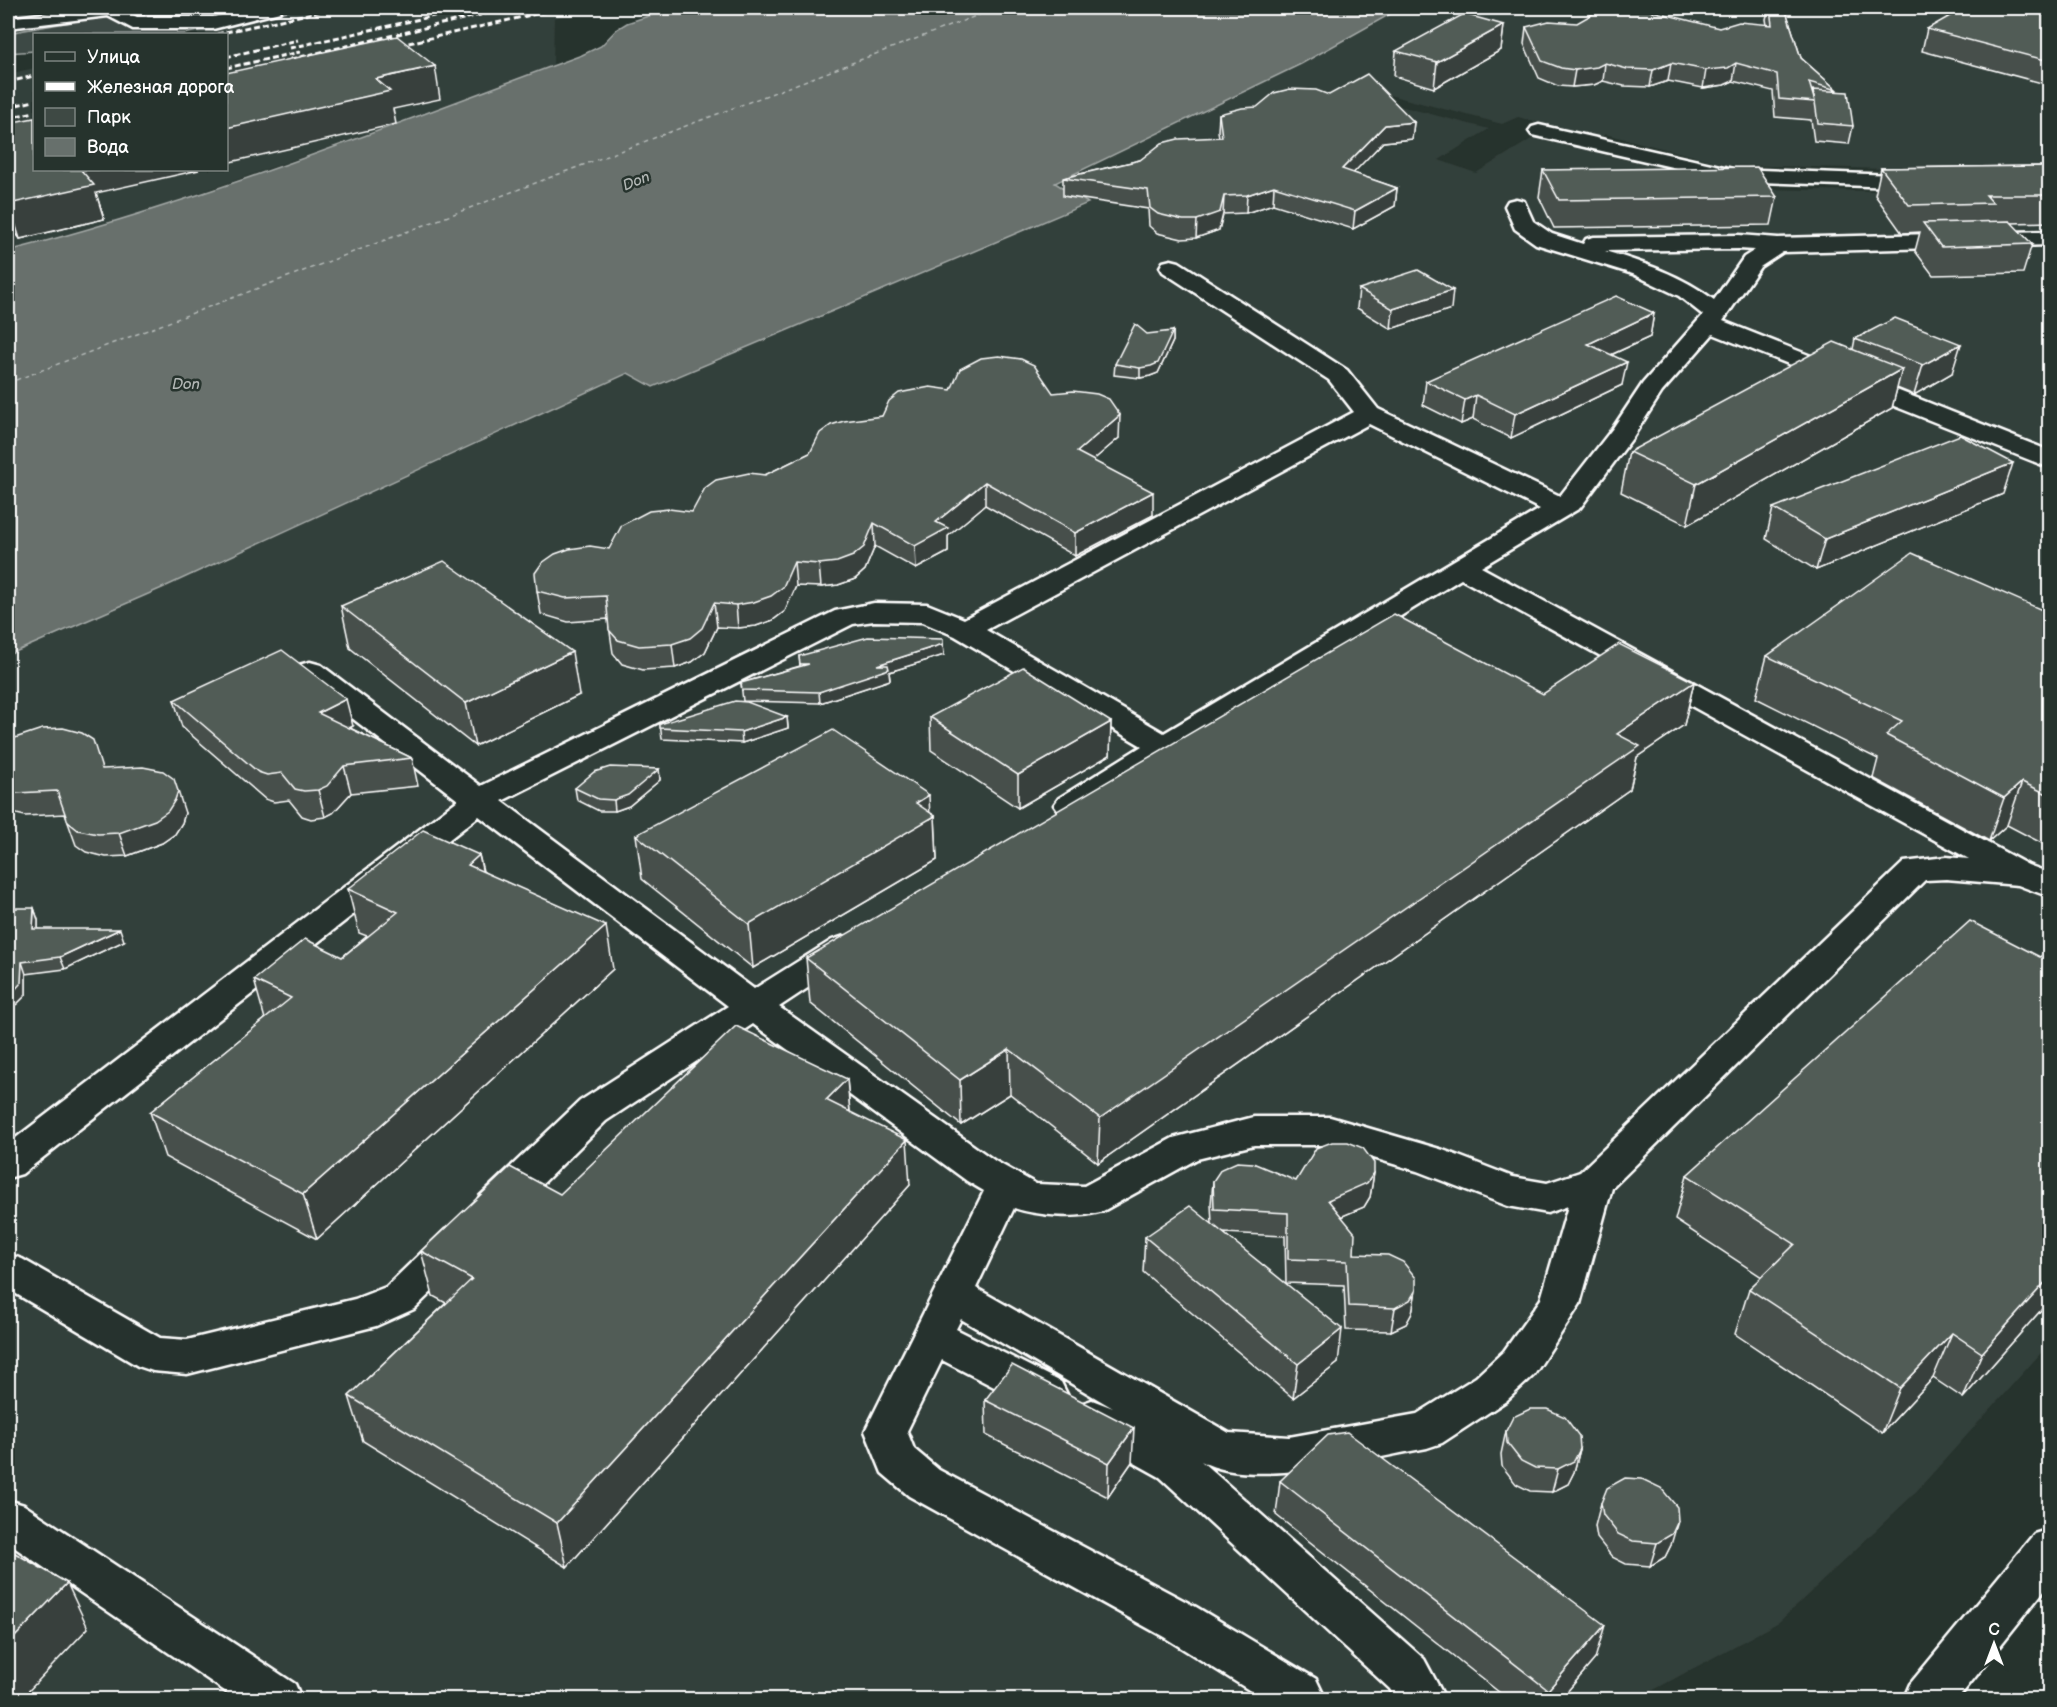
<svg xmlns="http://www.w3.org/2000/svg" width="2057" height="1707" viewBox="0 0 2057 1707" font-family="'Balsamiq Sans',sans-serif">
<style>
.built{fill:#333f3a}
.green{fill:#3e4944;stroke:#9ea4a2;stroke-width:1.5}
.water{fill:#67706c;stroke:#a4a9a7;stroke-width:1.5}
.lines{fill:none;stroke-linecap:round;stroke-linejoin:round}
.ferry{stroke:#b3b8b6;stroke-width:1.5;stroke-dasharray:4.5 4;stroke-linecap:butt}
.minor-casing{stroke:#fff;stroke-width:5}
.major-casing{stroke:#fff;stroke-width:5}
.minor{fill:#26332d;fill-rule:evenodd}
.major{fill:#26332d;fill-rule:evenodd}
.rail{stroke:#fff;stroke-width:3;stroke-dasharray:6 3;stroke-linecap:butt}
.wall{fill:#464f4b;stroke:#fff;stroke-width:1.5}
.shaded-wall{fill:#39403d;stroke:#fff;stroke-width:1.5}
.building{fill:#515c57;stroke:#fff;stroke-width:1.5}
.labels{text-anchor:middle;stroke-width:5;stroke-linejoin:round;paint-order:stroke}
.far-water-label{font-size:15px;font-style:italic;fill:#b3b8b6;stroke:#26332d}
</style>
<rect width="100%" height="100%" fill="#26332d"/>
<filter id="ink" filterUnits="userSpaceOnUse"><feTurbulence type="fractalNoise" baseFrequency=".0167" numOctaves="2"/><feDisplacementMap in="SourceGraphic" scale="12" xChannelSelector="R" yChannelSelector="G"/><feConvolveMatrix kernelMatrix="1 2 1 2 8 2 1 2 1" color-interpolation-filters="sRGB"/></filter>
<g filter="url(#ink)">
<g class="built">
<polygon points="301,8 598,8 554,18 553,66 417,117 122,220 8,251 8,74 34,68 34,170 226,170 226,34 184,34"/>
<polygon points="1401,8 2049,8 2049,179 1966,171 1729,165 1605,134 1599,140 1518,117 1502,124 1362,88 1357,95 1489,129 1439,160 1476,173 1533,138 1754,189 2049,194 2049,1344 1913,1495 1779,1622 1637,1699 8,1699 8,655 162,588 628,373 653,387 1088,203 1054,183 1301,64"/>
</g>
<g class="green">
<polygon points="8,8 86,8 8,20"/>
<polygon points="193,8 301,8 184,34 34,34 34,51 8,53 8,33 88,19"/>
</g>
<path class="water" d="M673,8H1401L1301,64L1055,183L1088,203L653,387L628,373L162,588L8,655V251C204,201 392,125 582,55L601,46L617,29L627,23Z"/>
<g class="lines">
<polyline class="ferry" points="8,383 997,8"/>
<defs>
<g id="minor">
<polygon points="87,8 137,8 135,12 129,13 137,17 213,17 253,8 282,8 280,12 213,29 133,29 108,16 8,28 8,18"/>
<polygon points="1539,125 1733,169 1922,176 1930,177 1933,182 1930,187 1922,188 1733,181 1532,135 1529,131 1532,127"/>
<path d="M1516,199L1524,201L1533,221L1552,234L1583,244L1586,239L1594,237L1739,235L1778,238L2050,231V245L1783,252L1760,267L1723,321L2050,451V468L1713,334L1662,392L1633,437L1580,508L1481,567L2028,865L2050,873V897L2018,885L1946,879L1925,880L1612,1188L1580,1304L1534,1375L1506,1401L1442,1443L1427,1448C1371,1458 1251,1490 1201,1461L1424,1659L1446,1700H1396L1390,1689L1160,1477L1077,1431L1071,1418L1077,1405L1092,1400L1113,1408L961,1319L956,1329L1061,1382L1067,1394L1061,1406L1046,1411L1031,1406L942,1360L907,1431L914,1449L939,1470L1196,1607L1316,1679L1326,1700H1265L1164,1637L909,1496L882,1473L865,1431L984,1191L967,1181L753,1024L606,1121L508,1218L494,1222L480,1218L474,1207L480,1196L580,1101L728,1006L479,816L22,1174L8,1178V1144L458,800L299,677L295,671L299,665L310,662L321,665L481,786L835,611L874,603L927,604L964,619L1354,412L1329,380L1163,272L1160,267L1163,262L1171,260L1179,262L1347,370L1378,409L1560,496L1613,428L1643,383L1703,315L1679,296L1633,274L1536,244L1515,229L1505,206L1508,201ZM1739,249L1755,250L1744,257L1714,300C1681,275 1644,263 1605,251ZM1369,424L1540,509L1164,733L986,630ZM1461,579L1969,859L1946,857L1904,862L1580,1172L1547,1183L1513,1177L1443,1150L1330,1117H1254L1173,1138L1084,1186L1036,1184L995,1161L779,1007L856,956L861,948L856,940L844,936L832,940L754,989L502,801L853,624L874,621L922,622L955,636L1142,746L1059,798L1054,805L1059,812L1070,815L1081,812ZM1254,1145H1330L1417,1171L1508,1206L1548,1213L1568,1206L1541,1299L1504,1351L1476,1377L1417,1414L1289,1437L1229,1433L976,1288L1014,1208C1038,1216 1079,1219 1103,1211L1197,1159Z"/>
<polygon points="459,1226 473,1230 479,1241 473,1252 414,1309 376,1326 187,1374 153,1371 138,1366 8,1289 8,1254 22,1259 160,1338 187,1340 355,1299 386,1287 445,1230"/>
<polygon points="8,1500 24,1505 295,1684 302,1700 238,1700 8,1543"/>
</g>
<polygon id="major" points="2050,1529 2050,1583 1957,1700 1903,1700 1910,1684 2034,1534"/>
</defs>
<use href="#minor" class="minor-casing"/>
<use href="#major" class="major-casing"/>
<use href="#minor" class="minor"/>
<use href="#major" class="major"/>
<g class="rail">
<polyline points="217,34 335,8"/>
<polyline points="391,47 562,8"/>
<polyline points="290,48 469,8"/>
<polyline points="226,57 298,40"/>
<polyline points="291,59 510,8"/>
<polyline points="226,68 300,52"/>
<polyline points="8,82 34,76"/>
<polyline points="8,107 34,101"/>
<polyline points="8,118 34,112"/>
</g>
</g>
<g class="wall">
<polygon points="1769,8 1785,8 1801,58 1837,90 1836,91 1853,126 1849,144 1814,141 1811,120 1775,117 1773,91 1733,81 1724,85 1703,88 1668,81 1650,87 1624,86 1603,81 1594,85 1572,87 1558,86 1539,78 1524,44 1526,27 1719,28 1767,25 1766,19"/>
<polygon points="2049,8 2049,85 1922,51 1927,29"/>
<polygon points="1504,25 1501,50 1434,88 1394,76 1396,51"/>
<polygon points="1219,114 1414,122 1412,139 1383,142 1353,173 1397,188 1395,206 1353,229 1273,204 1246,213 1223,214 1219,230 1196,238 1182,239 1157,233 1149,226 1148,209 1063,196 1063,178 1140,160 1219,137 1218,131"/>
<polygon points="8,123 96,193 104,219 20,239 8,223"/>
<polygon points="2049,166 2049,222 2011,223 2032,244 2023,273 1933,275 1915,251 1920,232 1902,233 1875,195 1881,168"/>
<polygon points="1543,170 1777,197 1771,225 1554,228 1539,197"/>
<polygon points="1359,289 1451,309 1391,329 1357,308"/>
<polygon points="1654,313 1650,337 1611,355 1622,385 1511,438 1473,419 1461,424 1423,405 1426,381"/>
<polygon points="1173,331 1173,341 1158,373 1150,376 1140,378 1114,375 1115,364"/>
<polygon points="1855,339 1952,373 1914,395 1897,388 1892,408 1687,525 1621,492 1629,452 1853,349"/>
<polygon points="951,390 1053,393 1119,438 1093,460 1153,515 1075,556 985,505 948,536 948,552 916,569 875,546 865,570 855,579 838,585 821,587 796,586 785,611 773,620 756,626 738,628 717,627 705,652 692,662 675,668 643,670 622,664 613,653 608,619 568,622 541,614 537,591 609,549 692,512 765,475 810,453 882,416"/>
<polygon points="2003,494 1816,570 1766,539 1773,508"/>
<polygon points="341,606 579,695 475,746 350,648"/>
<polygon points="2049,613 2049,847 2007,825 1989,841 1873,778 1878,759 1756,698 1767,656"/>
<polygon points="943,644 944,655 889,672 890,680 820,703 743,701 741,683 800,666 799,656"/>
<polygon points="1694,682 1684,725 1637,757 1630,789 1098,1163 1010,1094 961,1125 810,1003 806,958 1543,694"/>
<polygon points="174,700 353,726 350,728 412,758 418,786 351,793 333,813 325,817 311,819 302,816 289,800 274,802 265,799 182,727"/>
<polygon points="787,717 788,728 742,743 662,739 660,724"/>
<polygon points="930,717 1111,722 1110,755 1018,808 931,750"/>
<polygon points="8,742 102,769 185,813 182,823 175,834 162,843 127,856 106,857 86,852 76,845 65,814 25,816 8,812"/>
<polygon points="659,769 660,780 629,806 615,811 599,811 577,800 575,788"/>
<polygon points="929,812 935,816 937,860 753,968 642,879 636,835"/>
<polygon points="479,855 483,871 613,969 317,1239 165,1157 150,1112 265,1019 254,980 342,957 367,936 359,933 348,889"/>
<polygon points="34,908 38,920 38,929 124,941 65,969 26,974 26,995 17,1004 8,1009"/>
<polygon points="847,1079 850,1112 910,1185 567,1567 363,1441 349,1396 446,1303 433,1296 421,1251"/>
<polygon points="1374,1173 1370,1197 1364,1207 1342,1216 1354,1254 1416,1290 1412,1313 1406,1324 1391,1331 1346,1330 1344,1285 1286,1283 1285,1236 1224,1233 1338,1363 1293,1398 1143,1272 1145,1237 1212,1224 1211,1204 1213,1181 1296,1181"/>
<polygon points="1687,1175 2049,1301 1963,1398 1933,1378 1882,1433 1735,1334 1749,1289 1762,1277 1675,1220"/>
<polygon points="985,1400 1132,1462 1108,1497 986,1435"/>
<polygon points="1506,1431 1580,1449 1574,1472 1568,1484 1552,1492 1530,1491 1516,1484 1502,1466 1501,1454"/>
<polygon points="1280,1481 1595,1659 1560,1700 1509,1700 1276,1515"/>
<polygon points="1601,1503 1671,1545 1665,1557 1650,1566 1626,1564 1612,1557 1597,1538 1595,1526"/>
</g>
<g class="shaded-wall">
<polygon points="1504,25 1501,50 1434,88 1437,62"/>
<polygon points="1605,63 1603,81 1594,85 1572,87 1575,70"/>
<polygon points="1671,63 1668,81 1650,87 1653,70"/>
<polygon points="1736,63 1733,81 1724,85 1703,88 1706,70"/>
<polygon points="435,66 440,99 393,109 396,124 226,163 226,128 376,79"/>
<polygon points="1414,122 1412,139 1383,142 1340,187 1342,169 1385,125"/>
<polygon points="77,170 199,170 96,193 104,219 20,239 9,204"/>
<polygon points="1274,186 1273,204 1246,213 1247,195"/>
<polygon points="1397,188 1395,206 1353,229 1355,211"/>
<polygon points="1224,196 1223,214 1219,230 1196,238 1197,220"/>
<polygon points="1453,290 1451,309 1391,329 1393,309"/>
<polygon points="1654,313 1650,337 1584,367 1588,344"/>
<polygon points="1173,331 1173,341 1158,373 1150,376 1140,378 1140,368"/>
<polygon points="1961,344 1952,373 1914,395 1923,365"/>
<polygon points="1627,362 1622,385 1511,438 1515,414"/>
<polygon points="1902,369 1892,408 1687,525 1696,484"/>
<polygon points="1476,395 1473,419 1461,424 1465,400"/>
<polygon points="1120,415 1119,438 1077,474 1077,452"/>
<polygon points="2013,463 2003,494 1816,570 1825,539"/>
<polygon points="985,482 985,505 948,536 948,552 916,569 915,546 936,522"/>
<polygon points="1153,492 1153,515 1075,556 1075,533"/>
<polygon points="874,523 875,546 865,570 855,579 838,585 821,587 819,564"/>
<polygon points="794,562 796,586 785,611 773,620 756,626 738,628 736,605"/>
<polygon points="714,603 717,627 705,652 692,662 675,668 672,644"/>
<polygon points="943,644 944,655 889,672 890,680 820,703 819,692 877,665"/>
<polygon points="572,652 579,695 475,746 466,703"/>
<polygon points="1694,682 1684,725 1637,757 1630,789 1098,1163 1100,1118 1617,734"/>
<polygon points="346,699 353,726 325,740 318,713"/>
<polygon points="787,717 788,728 742,743 741,732"/>
<polygon points="1111,722 1110,755 1018,808 1018,775"/>
<polygon points="344,766 351,793 333,813 325,817 318,790"/>
<polygon points="659,769 660,780 629,806 615,811 614,800"/>
<polygon points="2022,782 2007,825 1989,841 2004,798"/>
<polygon points="178,791 185,813 182,823 175,834 162,843 127,856 119,833"/>
<polygon points="929,795 930,819 935,816 937,860 753,968 749,924 916,803"/>
<polygon points="479,855 488,898 468,865"/>
<polygon points="34,908 38,920 38,941 33,929"/>
<polygon points="606,926 613,969 317,1239 303,1194"/>
<polygon points="120,929 124,941 65,969 60,957"/>
<polygon points="22,962 26,974 26,995 17,1004 8,1009 8,995"/>
<polygon points="1009,1049 1010,1094 961,1125 960,1080"/>
<polygon points="847,1079 851,1124 826,1100"/>
<polygon points="907,1140 910,1185 567,1567 557,1523"/>
<polygon points="1374,1173 1370,1197 1364,1207 1326,1223 1328,1200"/>
<polygon points="2049,1278 2049,1301 1963,1398 1982,1353"/>
<polygon points="1416,1290 1412,1313 1406,1324 1391,1331 1395,1308"/>
<polygon points="1342,1329 1338,1363 1293,1398 1298,1364"/>
<polygon points="1952,1333 1933,1378 1882,1433 1900,1388"/>
<polygon points="1134,1428 1132,1462 1108,1497 1109,1463"/>
<polygon points="1580,1449 1574,1472 1568,1484 1552,1492 1558,1469"/>
<polygon points="1678,1521 1671,1545 1665,1557 1650,1566 1657,1543"/>
<polygon points="67,1583 88,1628 20,1700 8,1700 8,1644"/>
<polygon points="1605,1625 1595,1659 1560,1700 1546,1700 1548,1690"/>
</g>
<g class="building">
<polygon points="1603,8 1640,8 1719,28 1739,22 1772,25 1770,8 1785,8 1801,58 1837,90 1809,82 1815,102 1813,90 1848,92 1853,126 1818,123 1815,102 1779,99 1777,74 1736,63 1728,68 1706,70 1671,63 1653,70 1627,69 1605,63 1597,67 1575,70 1561,68 1542,61 1526,27 1549,21 1577,23"/>
<polygon points="1964,8 2049,8 2049,61 1927,29"/>
<polygon points="1464,14 1504,25 1437,62 1396,51"/>
<polygon points="397,36 435,66 376,79 390,91 226,128 226,73"/>
<polygon points="1367,74 1414,122 1385,125 1342,169 1397,188 1355,211 1274,186 1247,195 1224,196 1220,212 1197,220 1183,220 1158,214 1150,208 1148,190 1063,178 1140,160 1162,143 1178,139 1222,137 1219,114 1242,108 1257,107 1274,93 1290,89 1316,90 1329,95"/>
<polygon points="34,118 34,170 81,170 94,185 9,204 8,203 8,123"/>
<polygon points="2049,166 2049,195 1986,195 1993,203 1909,205 1881,168"/>
<polygon points="1757,167 1777,197 1559,200 1543,170"/>
<polygon points="2010,221 2032,244 1941,247 1923,223"/>
<polygon points="1418,270 1453,290 1393,309 1359,289"/>
<polygon points="1616,296 1654,313 1588,344 1627,362 1515,414 1476,395 1465,400 1426,381"/>
<polygon points="1895,318 1961,344 1923,365 1855,339"/>
<polygon points="1135,324 1147,334 1173,331 1158,363 1151,366 1140,368 1115,364"/>
<polygon points="1834,342 1902,369 1696,484 1629,452"/>
<polygon points="999,356 1021,359 1034,365 1053,393 1073,391 1097,394 1109,399 1120,415 1077,452 1153,492 1075,533 985,482 936,522 948,528 915,546 874,523 864,547 853,556 837,562 819,564 794,562 783,587 771,596 754,602 736,605 714,603 702,628 690,638 672,644 639,646 618,640 609,630 606,596 565,598 537,591 535,573 542,563 555,554 569,549 590,546 609,549 622,525 649,511 669,509 692,512 705,488 716,480 749,473 765,475 810,453 820,433 831,425 844,421 882,416 889,401 899,393 930,387 951,390 960,369 981,358"/>
<polygon points="1960,435 2013,463 1825,539 1773,508"/>
<polygon points="1912,553 2049,613 2049,795 2022,782 2004,798 1886,735 1902,721 1767,656"/>
<polygon points="444,561 572,652 466,703 341,606"/>
<polygon points="1394,614 1543,694 1619,644 1694,682 1617,734 1640,746 1100,1118 1009,1049 960,1080 806,958"/>
<polygon points="868,637 943,639 943,644 877,665 888,665 889,669 819,692 742,690 741,683 809,664 800,664 799,656"/>
<polygon points="282,650 346,699 318,713 412,758 344,766 327,786 318,790 304,791 295,789 282,773 267,775 258,772 174,700"/>
<polygon points="1023,667 1111,722 1018,775 930,717"/>
<polygon points="735,701 747,702 787,717 741,732 660,728 660,724"/>
<polygon points="63,728 82,733 93,740 102,769 143,767 163,771 174,779 178,791 175,800 168,811 155,820 119,833 98,834 78,830 68,822 57,791 16,793 8,791 8,742 12,739 42,729"/>
<polygon points="833,730 929,795 916,803 935,816 749,924 636,835"/>
<polygon points="610,767 659,769 628,795 614,800 598,799 575,788 594,772"/>
<polygon points="423,830 479,855 468,865 606,926 303,1194 150,1112 291,998 254,980 305,939 342,957 398,912 348,889"/>
<polygon points="8,908 34,908 33,929 120,929 60,957 22,962 21,983 13,992 8,995"/>
<polygon points="1970,921 2040,957 2049,948 2049,1278 1982,1353 1952,1333 1900,1388 1749,1289 1795,1244 1687,1175"/>
<polygon points="736,1026 847,1079 826,1100 907,1140 557,1523 349,1396 472,1279 421,1251 510,1167 560,1194"/>
<polygon points="1332,1142 1348,1142 1363,1148 1374,1163 1374,1173 1367,1183 1328,1200 1355,1233 1354,1254 1388,1255 1403,1262 1416,1278 1416,1290 1410,1300 1395,1308 1349,1306 1347,1261 1288,1259 1288,1213 1214,1209 1213,1181 1221,1169 1237,1162 1253,1163 1296,1181 1316,1148"/>
<polygon points="1190,1206 1342,1329 1298,1364 1145,1237"/>
<polygon points="1012,1365 1134,1428 1109,1463 985,1400"/>
<polygon points="1530,1409 1547,1409 1565,1417 1579,1436 1580,1449 1574,1461 1558,1469 1535,1468 1521,1461 1507,1443 1506,1431 1513,1417"/>
<polygon points="1347,1432 1605,1625 1548,1690 1280,1481 1328,1435"/>
<polygon points="1625,1478 1642,1479 1661,1488 1677,1507 1678,1521 1672,1534 1657,1543 1633,1541 1618,1534 1603,1515 1601,1503 1607,1488"/>
<polygon points="8,1549 67,1583 8,1644"/>
</g>
</g>
<g class="labels">
<g class="far-water-label">
<text transform="translate(636 181) rotate(-22)" y="5">Don</text>
<text x="186" y="389">Don</text>
</g>
</g>
<rect width="2057" height="1707" fill="none" stroke="#26332d" stroke-width="30"/>
<rect x="15" y="15" width="2027" height="1677" fill="none" stroke="#fff" stroke-width="2" filter="url(#ink)"/>
<rect x="33" y="33" width="195" height="138" fill="#26332d" stroke="#7d8581" stroke-width="1.5"/>
<rect x="45" y="52" width="30" height="9" fill="#26332d" stroke="#7d8581" stroke-width="1.5"/>
<text x="87" y="63" font-size="18" fill="#ffffff">Улица</text>
<rect x="45" y="82" width="30" height="9" fill="#ffffff" stroke="#7d8581" stroke-width="1.5"/>
<text x="87" y="93" font-size="18" fill="#ffffff">Железная дорога</text>
<rect x="45" y="108" width="30" height="18" fill="#3e4944" stroke="#7d8581" stroke-width="1.5"/>
<text x="87" y="123" font-size="18" fill="#ffffff">Парк</text>
<rect x="45" y="138" width="30" height="18" fill="#67706c" stroke="#7d8581" stroke-width="1.5"/>
<text x="87" y="153" font-size="18" fill="#ffffff">Вода</text>
<g transform="translate(1994 1644)" stroke="#26332d" stroke-width="4.5" paint-order="stroke">
<path d="M0-4.5L10 22L0 15L-10 22Z" fill="#ffffff"/>
<text y="-9" font-size="16" font-weight="bold" text-anchor="middle" fill="#ffffff">С</text>
</g>
</svg>
